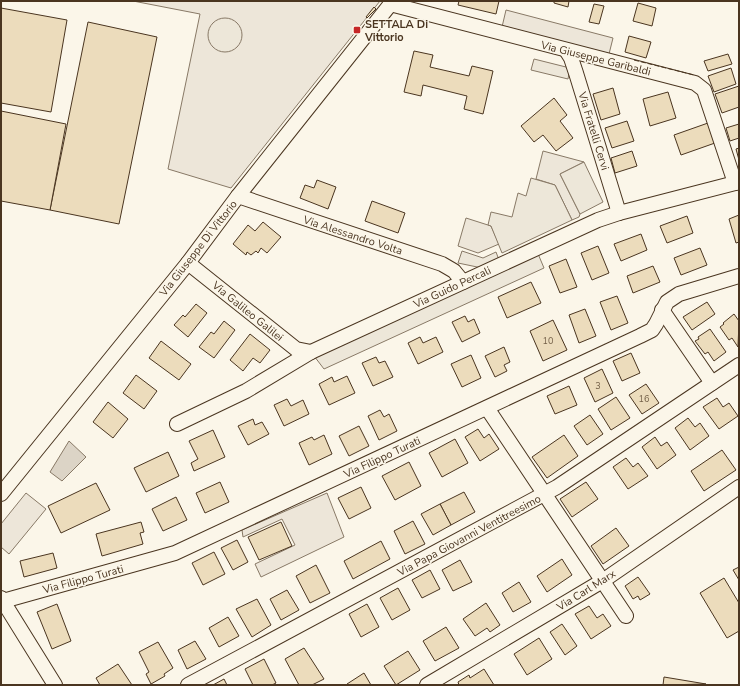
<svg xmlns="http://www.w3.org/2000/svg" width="740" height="686" viewBox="0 0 740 686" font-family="'Nunito Sans',sans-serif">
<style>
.green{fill:#ede6d9;stroke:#887966}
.parking{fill:#ede7d9;stroke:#887966}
.water{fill:#dcd4c6;stroke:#887966}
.building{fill:#ecdcbc;stroke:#4a3520}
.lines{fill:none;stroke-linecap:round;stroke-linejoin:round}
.minor-casing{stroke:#4a3520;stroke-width:16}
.minor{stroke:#fbf6e9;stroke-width:14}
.fence{stroke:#4a3520;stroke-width:1;stroke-dasharray:5 2;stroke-linecap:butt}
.poi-dot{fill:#c62828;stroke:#fbf6e9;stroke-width:1.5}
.labels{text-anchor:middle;stroke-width:3;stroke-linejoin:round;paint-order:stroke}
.number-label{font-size:9px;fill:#725f47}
.poi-label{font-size:11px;font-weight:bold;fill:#4a3520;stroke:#fbf6e9;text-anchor:start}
.street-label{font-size:11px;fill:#4a3520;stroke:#fbf6e9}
</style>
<rect width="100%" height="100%" fill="#fbf6e9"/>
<g class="green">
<polygon points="133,1 380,1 231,188 168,169 200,14"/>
<polygon points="506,10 613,38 609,54 502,27"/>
<polygon points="543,151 584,162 560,174 580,214 579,217 572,220 555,185 536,179"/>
<polygon points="466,218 491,226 499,244 478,253 458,246"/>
<polygon points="26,493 46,509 9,554 1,547 1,524"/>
<polygon points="327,493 344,537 261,577 255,564 295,545 282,519 243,537 242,530"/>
</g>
<g class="parking">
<circle cx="225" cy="35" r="17"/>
<polygon points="534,59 570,68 568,79 531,70"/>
<polygon points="584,162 603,202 580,214 560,174"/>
<polygon points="531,178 555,185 572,220 502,253 491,226 488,225 491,212 512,217 518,193 526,196"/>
<polygon points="536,249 544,268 324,369 311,352"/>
<polygon points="462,251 483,258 496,252 499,260 482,268 458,263"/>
</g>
<polygon class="water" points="69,441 86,457 62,481 50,472"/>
<g class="building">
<polygon points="459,1 499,1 496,14 458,5"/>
<polygon points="554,1 569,1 568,7 554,3"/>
<polygon points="638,3 656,8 652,26 633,21"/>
<polygon points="594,4 604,6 599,24 589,22"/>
<polygon points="374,7 376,9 367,18 366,17"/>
<polygon points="1,8 67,20 51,112 1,103"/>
<polygon points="88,22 157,37 119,224 50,210"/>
<polygon points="629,36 651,42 646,58 625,52"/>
<polygon points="414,51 433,55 430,67 469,76 472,66 493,71 483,114 464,109 467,96 423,85 421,96 404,92"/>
<polygon points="728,54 732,64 708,71 704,61"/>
<polygon points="731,68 736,84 714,92 708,76"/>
<polygon points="739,86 739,107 722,113 715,94"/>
<polygon points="613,88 620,114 601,120 593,94"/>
<polygon points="668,92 676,118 650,126 643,99"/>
<polygon points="554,98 567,115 560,121 573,138 556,151 543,135 534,142 521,126"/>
<polygon points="1,111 66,124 50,210 1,201"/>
<polygon points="627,121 634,141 612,148 605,128"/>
<polygon points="708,123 715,143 681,155 674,135"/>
<polygon points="739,124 739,138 730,141 726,128"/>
<polygon points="739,148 739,160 736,149"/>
<polygon points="632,151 637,166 615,173 611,158"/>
<polygon points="317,180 336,187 328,209 300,198 305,185 314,188"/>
<polygon points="372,201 405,213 398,233 365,221"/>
<polygon points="739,215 739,242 736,243 729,219"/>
<polygon points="687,216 693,233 667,243 660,226"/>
<polygon points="263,222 281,237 267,253 261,248 258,253 256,251 251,255 247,252 246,255 233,244 248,225 255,231"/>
<polygon points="641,234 647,250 621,261 614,244"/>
<polygon points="598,246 609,273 592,280 581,253"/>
<polygon points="700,248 707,265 681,275 674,258"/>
<polygon points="566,259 577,287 560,293 549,266"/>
<polygon points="653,266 660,282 633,293 627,276"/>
<polygon points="531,282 541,303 507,318 498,297"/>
<polygon points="617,296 628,323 611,330 600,302"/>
<polygon points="707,302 715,314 692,330 683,317"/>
<polygon points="196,304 207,313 188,337 174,325 183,315 185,317"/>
<polygon points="585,309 596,336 579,343 569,315"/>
<polygon points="734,314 739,321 738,347 732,338 729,340 720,327 724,324 723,323"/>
<polygon points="465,316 468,322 474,319 480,333 462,342 452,322"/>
<polygon points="553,320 567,350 543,361 530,331"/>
<polygon points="224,321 235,330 214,358 199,347 211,332 214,334"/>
<polygon points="710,329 726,352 714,361 708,352 705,354 695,341 699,339 698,337"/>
<polygon points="250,334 270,350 260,363 253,358 243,371 230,360"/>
<polygon points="420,337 423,343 436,337 443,352 418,364 408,343"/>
<polygon points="161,341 191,364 179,380 149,358"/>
<polygon points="504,347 510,362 504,365 507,371 495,377 485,356"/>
<polygon points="631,353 640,373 622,381 613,361"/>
<polygon points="471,355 481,378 462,387 451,364"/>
<polygon points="376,357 379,363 385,361 393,377 373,386 362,363"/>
<polygon points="602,369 613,393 595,402 584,378"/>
<polygon points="136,375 157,391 144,409 123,393"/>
<polygon points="347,376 355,393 329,405 319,384 332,377 334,382"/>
<polygon points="646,384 659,403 642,414 629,395"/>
<polygon points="569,386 577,405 555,414 547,396"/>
<polygon points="616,397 630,418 611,430 598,409"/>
<polygon points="717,398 723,407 729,403 738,416 719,429 703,407"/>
<polygon points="287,399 291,406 303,400 309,414 284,426 274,405"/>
<polygon points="108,402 128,419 113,438 93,422"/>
<polygon points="380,410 384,417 389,414 397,431 379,440 368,416"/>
<polygon points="590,415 603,434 587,445 574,426"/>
<polygon points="688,418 695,427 700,423 709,436 690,450 675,428"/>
<polygon points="253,419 255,425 262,422 269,434 248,445 238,426"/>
<polygon points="359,426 369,446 349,456 339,436"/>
<polygon points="478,429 484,438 489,434 499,449 480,461 465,437"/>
<polygon points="213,430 225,457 194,471 191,463 198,459 189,441"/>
<polygon points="324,435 332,454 309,465 299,443 312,437 314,440"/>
<polygon points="564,435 578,456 547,478 532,457"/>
<polygon points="655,437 661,446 667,442 676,455 657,469 642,447"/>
<polygon points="455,439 468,463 442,477 429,453"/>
<polygon points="722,450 736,470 704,491 691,471"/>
<polygon points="168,452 179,476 146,492 134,468"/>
<polygon points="626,458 633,467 638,463 648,476 628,489 613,467"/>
<polygon points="409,462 421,486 395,500 382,476"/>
<polygon points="220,482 229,502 205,513 196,493"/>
<polygon points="586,482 598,499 572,517 560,499"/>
<polygon points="96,483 110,510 61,533 48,506"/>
<polygon points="361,487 371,508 349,519 338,498"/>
<polygon points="464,492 475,512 451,525 440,504"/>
<polygon points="176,497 187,520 163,531 152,509"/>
<polygon points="440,504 451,525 433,535 421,514"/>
<polygon points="413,521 425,544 405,554 394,531"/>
<polygon points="141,522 144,532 140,533 143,544 102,556 96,534"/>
<polygon points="281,522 292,546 259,560 248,537"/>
<polygon points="616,528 629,546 603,564 591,546"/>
<polygon points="237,540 248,562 233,570 221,548"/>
<polygon points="381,541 390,559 353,579 344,561"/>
<polygon points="214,552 225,574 203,585 192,563"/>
<polygon points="53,553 57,568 24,577 20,561"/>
<polygon points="562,559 572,575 547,592 537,576"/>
<polygon points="460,560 472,582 453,591 442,570"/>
<polygon points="316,565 330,593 310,603 296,576"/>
<polygon points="739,567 739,580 733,570"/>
<polygon points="430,570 440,589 422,598 412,580"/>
<polygon points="638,577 650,594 640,600 638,596 633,599 625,586"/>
<polygon points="724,578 739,603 739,631 727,638 700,593"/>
<polygon points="519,582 531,602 513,612 502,593"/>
<polygon points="398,588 410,610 392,620 380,598"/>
<polygon points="287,590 299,610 281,620 270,599"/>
<polygon points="257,599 271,625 252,637 236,609"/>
<polygon points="486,603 500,625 490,632 487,628 475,636 463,619"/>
<polygon points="57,604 71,641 52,649 37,612"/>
<polygon points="367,604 379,627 361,637 349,614"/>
<polygon points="589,606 597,618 603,614 611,626 591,639 575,614"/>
<polygon points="228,617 239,636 219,647 209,628"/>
<polygon points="562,624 577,646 565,655 550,632"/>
<polygon points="446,627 459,648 435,661 423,641"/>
<polygon points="539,638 552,659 527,675 514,654"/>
<polygon points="195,641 206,659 187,669 178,650"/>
<polygon points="158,642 173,668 164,674 165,676 151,684 146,674 149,672 139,652"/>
<polygon points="304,648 324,679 312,685 299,685 285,659"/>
<polygon points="408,651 420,670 396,685 384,666"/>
<polygon points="264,659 276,683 272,685 253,685 245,669"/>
<polygon points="118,664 132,685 100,685 96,678"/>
<polygon points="484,669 494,685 459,685 458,682 469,675 470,678"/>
<polygon points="364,673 371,685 348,685 347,684"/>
<polygon points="664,677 706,684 663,685"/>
<polygon points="224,679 227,685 213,685"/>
</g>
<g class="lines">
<defs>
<g id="minor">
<polyline points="390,4 695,83 704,90 735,183"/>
<polyline points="566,50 571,58 576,73 619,213"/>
<polyline points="238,196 442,264 454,271 463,282"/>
<polyline points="188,263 296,349 311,352"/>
<polyline points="662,310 712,383"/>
<polyline points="487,408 626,616"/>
<polyline points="177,424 246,391 311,352 598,220 619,213 739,182"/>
<polyline points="1,494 188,263 238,196 393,1"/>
<polyline points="1,598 55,685"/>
<polyline points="3,601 175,553 640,336 652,330 656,324 667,302 679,294 739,276"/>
<polyline points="188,685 557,487 739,365"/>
<polyline points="427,685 604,580 739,487"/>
</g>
</defs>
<use href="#minor" class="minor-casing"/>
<use href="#minor" class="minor"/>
<polyline class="fence" points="634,60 694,75"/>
</g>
<rect class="poi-dot" x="353" y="26" width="8" height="8" rx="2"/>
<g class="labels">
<g class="number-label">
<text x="548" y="344">10</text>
<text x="598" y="389">3</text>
<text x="644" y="402">16</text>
</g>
<g class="poi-label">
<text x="365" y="28">SETTALA Di<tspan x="365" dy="13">Vittorio</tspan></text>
</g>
<g class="street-label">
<text transform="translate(596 58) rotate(14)" y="4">Via Giuseppe Garibaldi</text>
<text transform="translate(594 131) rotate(73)" y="4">Via Fratelli Cervi</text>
<text transform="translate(353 235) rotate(18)" y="4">Via Alessandro Volta</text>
<text transform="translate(198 248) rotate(-52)" y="4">Via Giuseppe Di Vittorio</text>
<text transform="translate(452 287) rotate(-25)" y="4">Via Guido Percali</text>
<text transform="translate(248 311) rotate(39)" y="4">Via Galileo Galilei</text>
<text transform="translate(382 457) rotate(-25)" y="4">Via Filippo Turati</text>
<text transform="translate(469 535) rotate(-28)" y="4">Via Papa Giovanni Ventitreesimo</text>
<text transform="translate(83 579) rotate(-15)" y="4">Via Filippo Turati</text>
<text transform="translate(586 590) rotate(-32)" y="4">Via Carl Marx</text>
</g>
</g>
<rect width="740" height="686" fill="none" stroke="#4a3520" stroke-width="4"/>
</svg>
